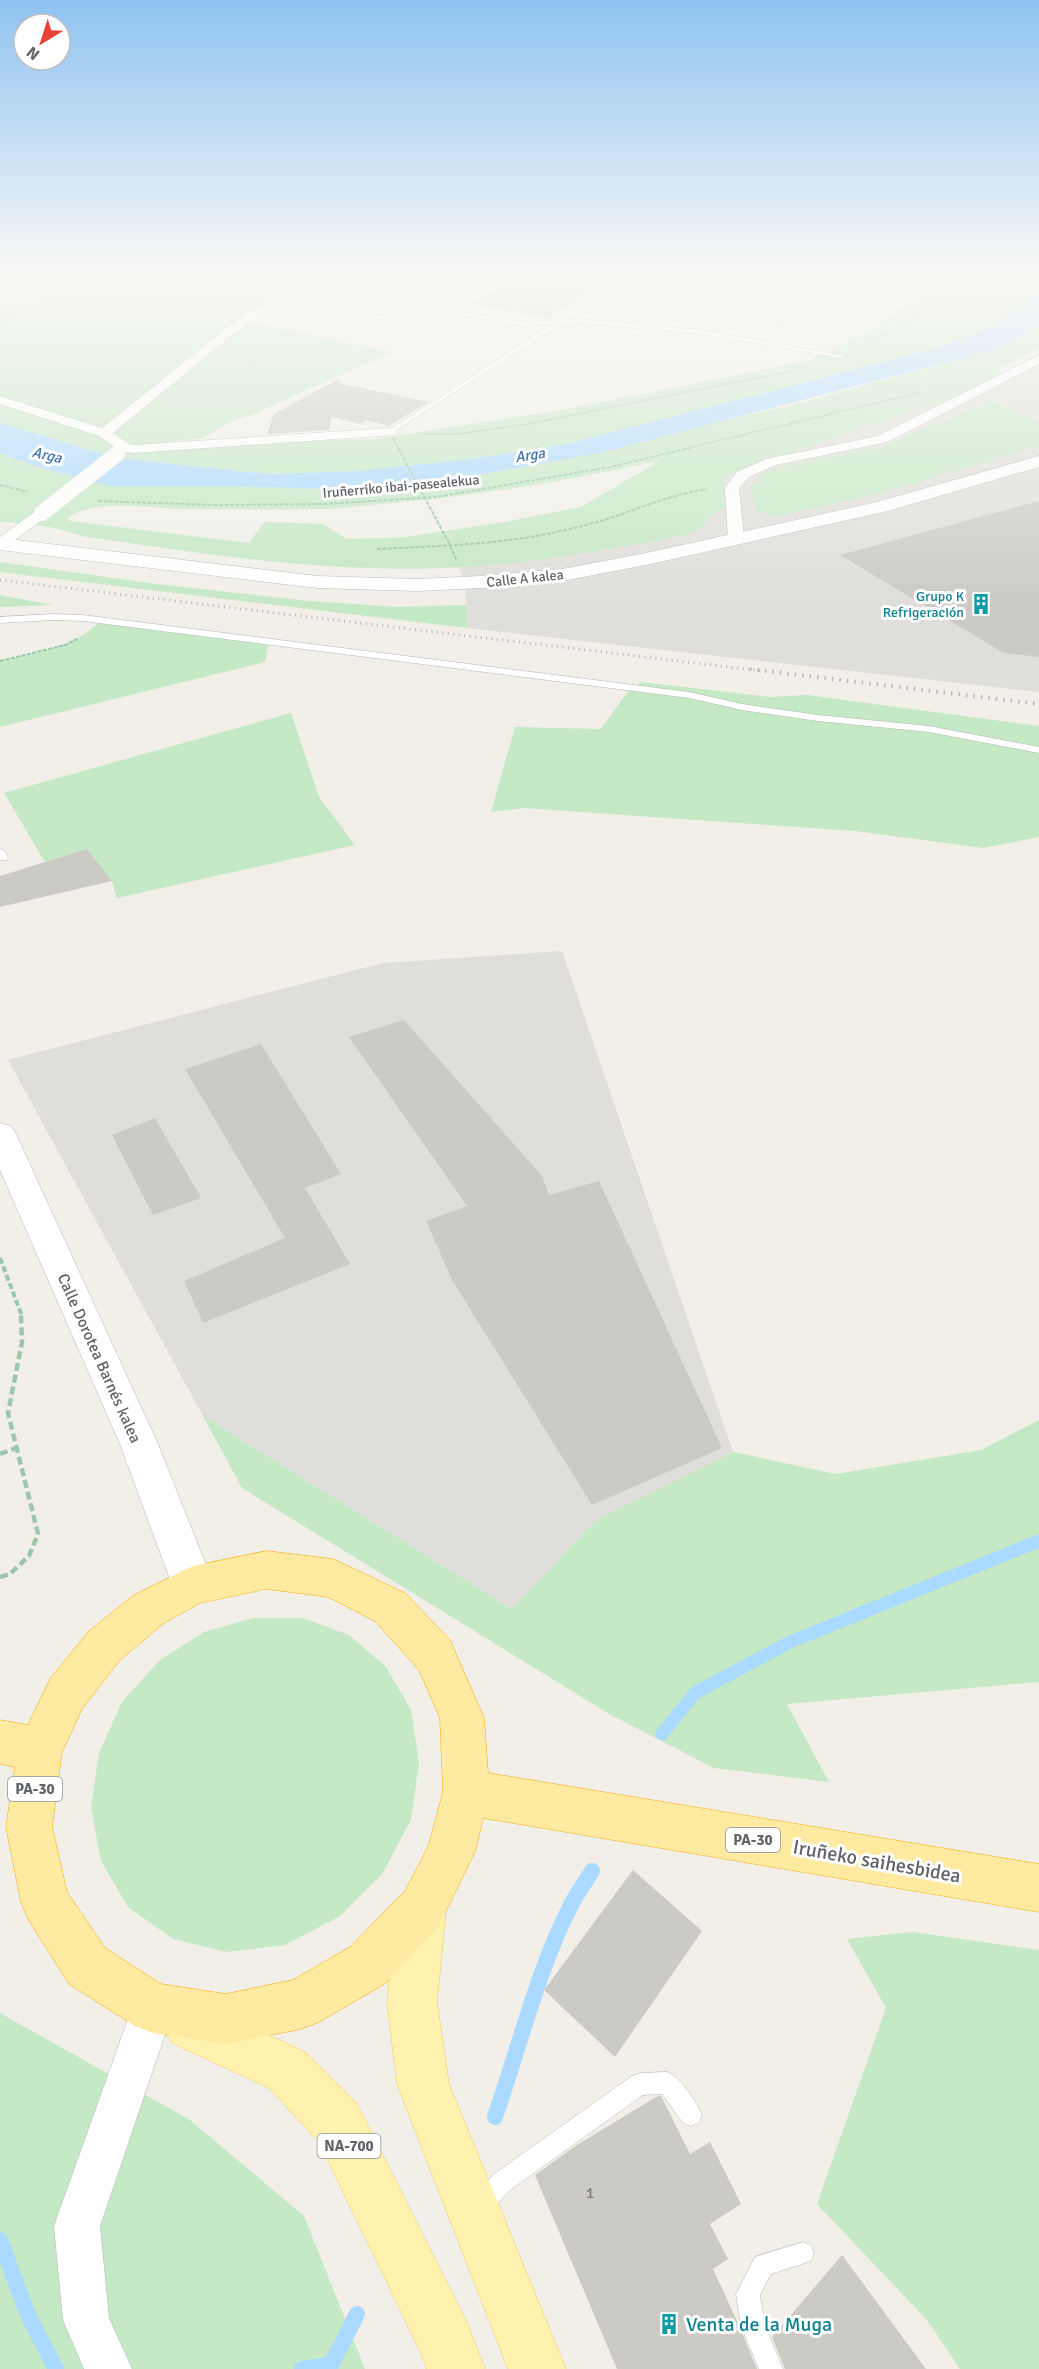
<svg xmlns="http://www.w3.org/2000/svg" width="1039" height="2369" viewBox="0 0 1039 2369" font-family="Signika,sans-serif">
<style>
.industrial{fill:#e0deda}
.green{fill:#c5e8c5;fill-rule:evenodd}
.water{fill:#aadaff}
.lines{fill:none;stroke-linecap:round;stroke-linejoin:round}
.stream-far1{stroke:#aadaff;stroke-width:13}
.stream{stroke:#aadaff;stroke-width:16}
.building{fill:#cccac5}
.service-casing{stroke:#b5b8bc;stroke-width:1}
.minor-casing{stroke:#b5b8bc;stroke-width:1}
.tertiary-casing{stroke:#b5b8bc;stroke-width:1}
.secondary-casing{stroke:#b6babf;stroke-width:1}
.primary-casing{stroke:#f2c960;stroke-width:1}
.trunk-casing{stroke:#f9ab00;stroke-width:1}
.path-far3{stroke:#9cc7a9;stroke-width:1.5;stroke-dasharray:3 1.5;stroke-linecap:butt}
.path-far2{stroke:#9cc7a9;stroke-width:2;stroke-dasharray:4 1.5;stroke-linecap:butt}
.path-far1{stroke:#9cc7a9;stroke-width:4;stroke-dasharray:6 3;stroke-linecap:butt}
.path{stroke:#9cc7a9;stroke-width:4.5;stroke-dasharray:8 4;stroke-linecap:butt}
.service{fill:#fff;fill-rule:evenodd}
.minor{fill:#fff;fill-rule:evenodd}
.tertiary{fill:#fff;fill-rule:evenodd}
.secondary{fill:#fff;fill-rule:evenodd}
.primary{fill:#fff2af;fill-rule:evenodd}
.trunk{fill:#feeaa1;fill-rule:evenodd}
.rail-far1{stroke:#b6b7b8;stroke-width:3;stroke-dasharray:1 4.5;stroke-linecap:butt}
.rail{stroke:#b6b7b8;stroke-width:4;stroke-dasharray:1.5 6;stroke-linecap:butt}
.minor-bridge-casing{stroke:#b5b8bc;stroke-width:16;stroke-linecap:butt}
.path-bridge-far1{stroke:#9cc7a9;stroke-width:1.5;stroke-dasharray:3 1.5;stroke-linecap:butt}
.path-bridge{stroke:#9cc7a9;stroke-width:2;stroke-dasharray:4 1.5;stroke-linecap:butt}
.minor-bridge{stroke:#fff;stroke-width:16}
.labels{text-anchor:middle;stroke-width:6;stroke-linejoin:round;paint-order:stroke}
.far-street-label{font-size:14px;fill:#5f6368;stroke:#fff}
.far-culture-label{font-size:14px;fill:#0d838f;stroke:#fff;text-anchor:end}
.far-water-label{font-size:15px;font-style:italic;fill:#4174aa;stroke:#fff}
.shield{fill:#fff;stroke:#8f9295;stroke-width:1.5}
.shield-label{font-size:15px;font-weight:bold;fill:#5f6368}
.street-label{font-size:16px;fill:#5f6368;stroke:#fff}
.near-number-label{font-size:16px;fill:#7a7d7f}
.near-street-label{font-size:20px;fill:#5f6368;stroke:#fff}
.near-culture-label{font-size:20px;fill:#0d838f;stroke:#fff;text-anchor:start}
</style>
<rect width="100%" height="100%" fill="#f1efe8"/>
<g class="industrial">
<polygon points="1039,353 1039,692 467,628 465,583 451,545 579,527 1006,374"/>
<polygon points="562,951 733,1452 596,1520 512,1609 203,1416 8,1060 383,963"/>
</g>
<g class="green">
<path d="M71,275H317L243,321L392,352L251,415L234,420L202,438L148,444L375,439L567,409L811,360L871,330L948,275H1039C1039,317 970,336 937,348L567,444L462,460L358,471L269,474L117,458L0,423V302L22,304L53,287L0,283V277L61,282Z"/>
<path d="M1039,325V348L996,371L1009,375C975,393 935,404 897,416C839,436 781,455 724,478L723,509C710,511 707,526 696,531C685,537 635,545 620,547C568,556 515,564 462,567C336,575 205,554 81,536C55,526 28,523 0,522V453L38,467L227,486L325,489L466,477L599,453L717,422L789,406L1001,348ZM653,462L654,464L581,507L504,522L406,537L347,539L323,524L264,522L249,543L70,521L68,517C99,498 151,509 188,509C232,509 276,510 320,509C350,508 381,504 411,501C493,493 572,480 653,462Z"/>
<polygon points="990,401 1039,421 1039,446 878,494 773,517 757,510 750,487 766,471 809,460 883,447"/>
<polygon points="0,562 156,584 309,601 397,607 466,605 467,628 0,572"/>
<polygon points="0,595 53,605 0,607"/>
<path d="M101,621L269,641L265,662L0,727V661C36,652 74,648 101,621Z"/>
<polygon points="641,682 770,697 807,695 1039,726 1039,837 983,848 855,831 524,808 491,812 515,727 601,729 626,694"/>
<polygon points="291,713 319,797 355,845 117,898 112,881 87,849 45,862 4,793"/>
<polygon points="203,1416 512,1609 596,1520 733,1452 836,1474 981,1450 1039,1420 1039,1682 787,1704 829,1782 714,1768 611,1715 242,1488"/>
<polygon points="253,1618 303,1618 349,1635 386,1667 411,1710 419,1763 411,1819 383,1873 340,1916 285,1945 227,1952 173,1939 128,1907 101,1861 91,1807 99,1753 122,1702 159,1661 204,1632"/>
<polygon points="913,1932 1039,1950 1039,2369 960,2369 927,2320 817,2204 886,2008 847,1939"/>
<polygon points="0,2013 190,2120 304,2216 365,2369 0,2369"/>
</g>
<polygon class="water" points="1039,285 1039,325 1001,348 600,453 466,477 325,489 227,486 109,486 38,467 0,453 0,423 117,458 269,474 358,471 462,460 567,444 937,348 989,329 1028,304"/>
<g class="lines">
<polyline class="stream-far1" points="662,1734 695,1693 790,1642 1039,1541"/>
<g class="stream">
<path d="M495,2117C519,2048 537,1972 570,1907C576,1894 585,1883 592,1871"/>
<polyline points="0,2240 28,2315 56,2369"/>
<polyline points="302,2369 329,2365"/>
<polyline points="329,2369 357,2314"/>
</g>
</g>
<g class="building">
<polygon points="524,275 618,275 548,318 471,304"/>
<polygon points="340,378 339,383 428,402 389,426 367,420 360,424 332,417 329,430 267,434 274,414"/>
<polygon points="1039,501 1039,657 1004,653 840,555"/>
<polygon points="87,849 112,881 0,907 0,876"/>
<polygon points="404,1020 542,1176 549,1195 599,1181 722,1448 592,1505 452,1280 426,1221 467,1206 349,1037"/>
<polygon points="261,1044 341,1174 305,1188 350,1264 203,1323 184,1281 285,1238 185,1069"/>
<polygon points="155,1118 201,1198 153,1215 112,1135"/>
<polygon points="633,1870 702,1931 615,2057 544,1990"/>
<polygon points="661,2096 690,2154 710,2142 741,2204 710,2224 728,2259 713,2269 738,2323 757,2369 617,2369 535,2175 577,2145 656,2097"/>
<polygon points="842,2255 926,2369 785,2369 772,2337"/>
</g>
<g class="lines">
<defs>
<g id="service">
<path d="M629,275H635L567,320L581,319L701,330L845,356L842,358L701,334L581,323L561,324L390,434L388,431L552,324L524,326L440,312L401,324L337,309L331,302L337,295L293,286L296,284L524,322L558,320ZM343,295L435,311L401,320L341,307L337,302Z"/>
<polygon points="53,614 83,615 689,692 742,704 818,715 929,726 1039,747 1039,753 929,732 818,721 742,710 689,698 83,621 53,620 0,623 0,617"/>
<polygon points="0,849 4,850 8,858 7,860 0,860"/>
<path d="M667,2072C681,2078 696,2101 702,2115L699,2123L691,2126L683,2123L662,2094L643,2095L510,2190L489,2212L481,2215L473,2212L470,2204L473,2196L494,2174L632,2076L640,2073Z"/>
<polygon points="803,2242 811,2245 814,2253 811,2261 771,2274 760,2295 765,2326 783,2369 759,2369 741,2326 736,2294 755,2257"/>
</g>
<g id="minor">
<polygon points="309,275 323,275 237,331 113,433 129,444 134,445 390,428 395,429 397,432 395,435 134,453 120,451 99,436 0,404 0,396 102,428 229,326"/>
<polygon points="0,289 33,292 39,295 33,298 0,295"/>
<polygon points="1039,355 1039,364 888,442 776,465 749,477 739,488 744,538 736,543 728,538 725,488 737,472 766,459 878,436"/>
<polygon points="42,508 50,513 47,516 6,547 0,549 0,537 37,510"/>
<polygon points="153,1987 168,1993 174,2008 100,2226 109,2318 132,2369 84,2369 63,2320 54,2226 132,2008 138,1993"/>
</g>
<polygon id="tertiary" points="0,1123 11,1126 16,1134 158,1444 214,1585 208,1599 193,1604 178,1599 172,1585 120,1444 0,1170"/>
<polygon id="secondary" points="1039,456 1039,467 888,511 646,565 562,581 481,588 417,591 317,588 0,550 0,538 317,576 417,579 481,576 562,569 646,553 877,502"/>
<g id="primary">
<polygon points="422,1884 439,1891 446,1908 437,2002 449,2084 566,2369 508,2369 397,2084 387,2002 398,1908 405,1891"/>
<polygon points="190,1999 305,2052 357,2104 467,2323 485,2369 427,2369 421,2353 319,2142 269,2088 172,2043 164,2025 172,2007"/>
</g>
<path id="trunk" d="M267,1551L333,1559L405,1593L450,1640L484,1718L488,1773L1039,1864V1912L483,1818L475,1852L439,1925L386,1983L319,2022L301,2029L226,2044L153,2033L135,2026L69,1984L28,1919L21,1902L6,1827L15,1767L0,1764V1720L28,1725L50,1679L89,1631L134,1595L193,1566ZM267,1589L328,1597L375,1621L419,1670L440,1718L443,1792L429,1845L405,1891L350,1947L293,1980L226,1994L161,1984L105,1948L67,1892L52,1827L62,1752L82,1709L119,1661L164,1623L200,1603Z"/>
</defs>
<use href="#service" class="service-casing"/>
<use href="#minor" class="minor-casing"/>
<use href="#tertiary" class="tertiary-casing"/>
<use href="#secondary" class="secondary-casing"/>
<use href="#primary" class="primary-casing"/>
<use href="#trunk" class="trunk-casing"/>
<g class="path-far3">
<polyline points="142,275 245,295"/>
<polyline points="721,275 787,282 824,275"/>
<polyline points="773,281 809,298 804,306 777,327"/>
<polyline points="53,287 111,275"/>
<polyline points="809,298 818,277"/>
<polyline points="0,321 11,314"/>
<polyline points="858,349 920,316 976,275"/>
<polyline points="424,434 457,434 528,424 797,370"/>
<polyline points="684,449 922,392"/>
</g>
<g class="path-far2">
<polyline points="0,485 28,492"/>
<polyline points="98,501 214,505 325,504 436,497 610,467 690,448"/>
<polyline points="448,541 457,561"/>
<path d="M377,549C443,546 510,544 574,528C620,518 661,496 707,489"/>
<polyline points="0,661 65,645 77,639"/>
</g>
<polyline class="path-far1" points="0,1258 22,1316"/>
<g class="path">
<polyline points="0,1454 16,1448"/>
<polyline points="0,1577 10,1574 29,1556 38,1534 8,1413 22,1342 21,1315"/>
</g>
<use href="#service" class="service"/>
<use href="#minor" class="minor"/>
<use href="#tertiary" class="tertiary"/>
<use href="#secondary" class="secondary"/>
<use href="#primary" class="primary"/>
<use href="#trunk" class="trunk"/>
<polyline class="rail-far1" points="0,580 762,671"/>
<polyline class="rail" points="750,669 1039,704"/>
<defs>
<polyline id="minor-bridge" points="42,513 117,454"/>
</defs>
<use href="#minor-bridge" class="minor-bridge-casing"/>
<polyline class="path-bridge-far1" points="393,438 399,449"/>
<polyline class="path-bridge" points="398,448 448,541"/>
<use href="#minor-bridge" class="minor-bridge"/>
</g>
<linearGradient id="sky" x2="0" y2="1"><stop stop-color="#8fc3f1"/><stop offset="0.45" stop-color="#f9f8f5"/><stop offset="1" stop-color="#f9f8f5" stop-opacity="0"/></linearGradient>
<rect width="1039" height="606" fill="url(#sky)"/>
<defs>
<symbol id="building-bare" viewBox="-9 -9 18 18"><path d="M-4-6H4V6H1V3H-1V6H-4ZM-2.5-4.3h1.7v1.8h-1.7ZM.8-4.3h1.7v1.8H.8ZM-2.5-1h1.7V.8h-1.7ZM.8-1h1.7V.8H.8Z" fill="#0f9aa8" stroke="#fff" stroke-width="2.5" paint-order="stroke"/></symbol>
</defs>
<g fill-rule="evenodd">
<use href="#building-bare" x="966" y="589" width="30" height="30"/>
<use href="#building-bare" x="654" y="2309" width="30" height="30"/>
</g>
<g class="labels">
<g class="far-street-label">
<text transform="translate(401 486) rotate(-5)" y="5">Iruñerriko ibai-pasealekua</text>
<text transform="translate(525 578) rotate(-6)" y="5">Calle A kalea</text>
</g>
<g class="far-culture-label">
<text x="964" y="601">Grupo K<tspan x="964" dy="16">Refrigeración</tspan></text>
</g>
<g class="far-water-label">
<text transform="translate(47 455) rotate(13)" y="5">Arga</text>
<text transform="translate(530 455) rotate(-9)" y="5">Arga</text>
</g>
<g class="shield">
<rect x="8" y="1777" width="54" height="24" rx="4.5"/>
<rect x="726" y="1828" width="54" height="24" rx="4.5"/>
<rect x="317.5" y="2134" width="63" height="24" rx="4.5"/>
</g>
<g class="shield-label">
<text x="35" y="1794">PA-30</text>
<text x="753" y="1845">PA-30</text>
<text x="349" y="2151">NA-700</text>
</g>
<g class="street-label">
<text transform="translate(100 1358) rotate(66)" y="6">Calle Dorotea Barnés kalea</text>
</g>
<g class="near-number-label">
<text x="590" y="2198">1</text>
</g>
<g class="near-street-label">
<text transform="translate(877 1861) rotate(10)" y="7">Iruñeko saihesbidea</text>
</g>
<g class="near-culture-label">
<text x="686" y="2331">Venta de la Muga</text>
</g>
</g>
<g transform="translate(42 42) rotate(218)"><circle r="28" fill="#ffffff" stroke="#bfc1c3" stroke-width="1.5"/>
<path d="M0-4.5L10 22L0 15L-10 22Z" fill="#ea4335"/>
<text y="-9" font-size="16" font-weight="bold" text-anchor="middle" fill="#5f6368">N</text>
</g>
</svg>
